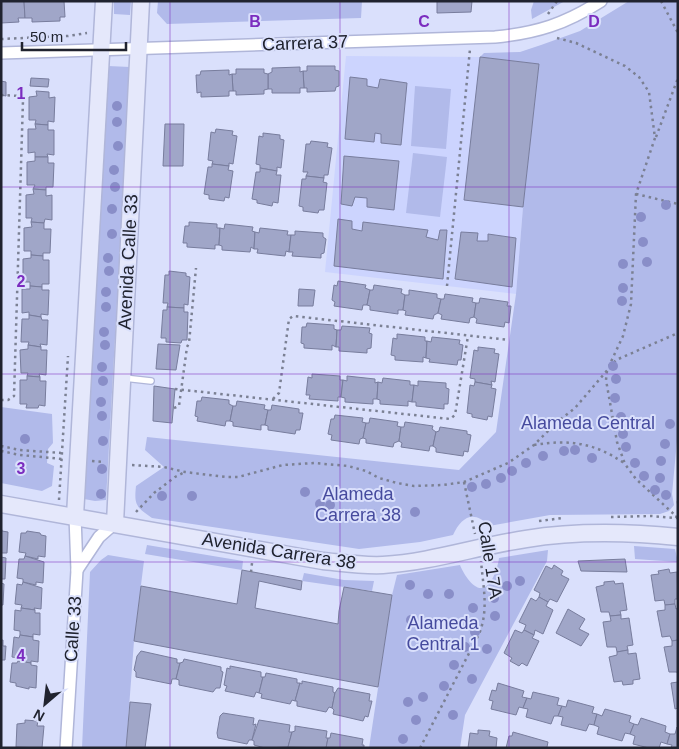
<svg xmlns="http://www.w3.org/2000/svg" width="679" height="749" viewBox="0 0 679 749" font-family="Arial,sans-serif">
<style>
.built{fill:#ccd4fe}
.green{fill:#b1baea}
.building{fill:#a0a6c8;stroke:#787d9d}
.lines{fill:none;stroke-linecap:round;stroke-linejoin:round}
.lane-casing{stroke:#b0b6d9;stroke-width:8}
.street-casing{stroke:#b0b6d9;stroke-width:14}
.secondary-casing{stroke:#b0b6d9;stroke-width:19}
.path{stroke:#7b8093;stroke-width:2.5;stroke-dasharray:2.5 4;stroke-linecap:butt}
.lane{stroke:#fff;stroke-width:5.5}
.street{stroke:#fff;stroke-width:11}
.secondary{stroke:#e5e8fb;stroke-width:16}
.tree{fill:#898ec8}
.grid{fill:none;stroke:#7b2cbf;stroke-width:1;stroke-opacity:0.55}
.labels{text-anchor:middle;stroke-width:4;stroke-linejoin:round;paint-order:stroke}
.street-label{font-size:18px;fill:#20232f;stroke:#dae0fc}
.park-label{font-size:18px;fill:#464b9e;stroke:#dae0fc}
.grid-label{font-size:16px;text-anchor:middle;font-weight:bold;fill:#7b2cbf;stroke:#dae0fc;stroke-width:4;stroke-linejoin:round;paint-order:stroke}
</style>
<rect width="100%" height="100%" fill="#dae0fc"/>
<polygon class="built" points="346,56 480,57 464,200 523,207 516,294 325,272"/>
<g class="green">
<polygon points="114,1 131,1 130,15 114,14"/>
<polygon points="158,1 362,1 361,18 167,24 157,13"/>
<polygon points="534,1 565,1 532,19 531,10"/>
<path d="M629,1H678V430L672,494L674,505L669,511L660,514L550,515L489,526C474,509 461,517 453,535L420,542L359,549L152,518C136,507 134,505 136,486L164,467L145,450L147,437L459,470L496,432L516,294L523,207L539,64L480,57L484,53L520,52L541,45L580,31Z"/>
<polygon points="108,66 130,67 106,500 95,501 84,499"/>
<polygon points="415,86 451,89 446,149 411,146"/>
<polygon points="413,153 447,157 440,217 406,213"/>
<polygon points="1,407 52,414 53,443 48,449 47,463 54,466 52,486 42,491 1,483"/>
<polygon points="147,545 243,561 242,570 145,554"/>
<polygon points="634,546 675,549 678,562 635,559"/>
<path d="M548,550L547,561L465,715L460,748H369L392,595L397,575L460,565C463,573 475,593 485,587C493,583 498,566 499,558Z"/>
<polygon points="108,555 144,561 134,641 126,748 82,748 90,572 101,560"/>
<polygon points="304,573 344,580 374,581 372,591 302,581"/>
</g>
<g class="building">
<polygon points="1,1 24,1 25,18 18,18 19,22 1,23"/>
<polygon points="24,1 64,1 65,17 60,17 60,21 32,22 32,18 25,18"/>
<polygon points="437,1 472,1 471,12 437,13"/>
<polygon points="480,57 539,64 523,207 464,200"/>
<polygon points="307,66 335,66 335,70 339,71 339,86 336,87 335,91 307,92 307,88 304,88 303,71 307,71"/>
<polygon points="300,67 300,72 303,71 304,88 300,88 300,93 272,93 272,89 268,89 268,74 272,72 272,68"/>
<polygon points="236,69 264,69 264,73 268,74 268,89 264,90 264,94 236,95 236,91 233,91 232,74 236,74"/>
<polygon points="229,70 229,75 232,74 233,91 229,91 229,96 201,97 201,92 197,93 196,75 200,75 201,71"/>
<polygon points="350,77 367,79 367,86 378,88 380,79 407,83 401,145 381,143 381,134 375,133 374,142 345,139"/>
<polygon points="31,78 49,79 48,87 30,86"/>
<polygon points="1,81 6,82 6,96 1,95"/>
<polygon points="36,91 49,92 49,98 55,97 54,122 48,121 48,125 35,124 36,120 29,120 29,97 37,96"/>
<polygon points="35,124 48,125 48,130 54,130 54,155 47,154 48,157 35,157 35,152 28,153 28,129 36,129"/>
<polygon points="165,124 184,124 183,166 163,166"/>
<polygon points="216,129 233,131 232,135 237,136 233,164 229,163 229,166 212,164 213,161 208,160 211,132 215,133"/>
<polygon points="263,133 280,135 280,139 284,140 281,168 277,167 277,171 260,168 260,165 256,164 259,136 263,137"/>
<polygon points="311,141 328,143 327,147 332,148 328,175 324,175 324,178 306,176 308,172 303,172 306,144 310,144"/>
<polygon points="344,156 399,161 394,210 367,207 367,198 355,197 352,206 341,204"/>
<polygon points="35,157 48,157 48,163 54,163 53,187 46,187 46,190 33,189 35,185 27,185 27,162 35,161"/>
<polygon points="212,164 229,166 228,170 233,171 229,198 225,197 224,201 209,199 209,195 204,194 208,167 212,167"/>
<polygon points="260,168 277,171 276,175 281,175 278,203 273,202 272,206 257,203 257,200 252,199 256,172 260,172"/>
<polygon points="306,176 324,178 323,182 327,183 324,210 319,210 318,213 303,211 303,207 299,206 302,179 306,179"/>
<polygon points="33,189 46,190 46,196 52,195 52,220 45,219 44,223 31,222 32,218 26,218 26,195 34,194"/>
<polygon points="338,219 352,221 352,229 362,231 363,222 428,230 426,237 438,240 440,230 447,230 443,279 334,266"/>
<polygon points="31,222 44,223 44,229 51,229 50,253 43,253 43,256 31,255 31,251 24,251 24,228 32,227"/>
<polygon points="189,222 217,224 217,228 220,228 219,245 215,245 215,249 187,247 187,243 183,243 185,226 189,226"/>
<polygon points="225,224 253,227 252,231 255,232 254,249 251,247 250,252 222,250 222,246 219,245 220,228 224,229"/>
<polygon points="260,228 288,231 287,235 291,235 289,252 286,251 285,256 257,253 258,249 254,249 255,232 259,233"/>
<polygon points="295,231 323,233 323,237 326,239 324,253 321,254 321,258 292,256 293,252 289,252 291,235 295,235"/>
<polygon points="461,232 478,233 477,241 488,241 488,234 516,238 512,287 455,279"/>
<polygon points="31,255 43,256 43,260 49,260 49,284 42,284 42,287 30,286 30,282 23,282 23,259 31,258"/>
<polygon points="169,271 186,273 186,276 190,277 188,305 184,304 184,308 167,307 168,303 163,303 165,275 169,275"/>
<polygon points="338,281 366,285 365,288 370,290 367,305 363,305 362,310 334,306 335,302 332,300 334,285 337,286"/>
<polygon points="374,285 402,289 401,293 405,295 403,310 398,310 398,314 370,310 370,306 367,305 370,290 373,290"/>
<polygon points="30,286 42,287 42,290 49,290 48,315 41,314 41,317 29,315 29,312 22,313 22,289 30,289"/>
<polygon points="299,289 315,290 313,306 298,306"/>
<polygon points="409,290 437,294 437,298 441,299 438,313 434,315 433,319 405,315 406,311 403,310 405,295 409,295"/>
<polygon points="445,294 473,298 472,302 476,303 474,317 470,318 469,323 441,319 442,315 438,313 441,299 444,299"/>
<polygon points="480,298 508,302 507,306 511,306 509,323 505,322 504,327 476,323 477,319 474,317 476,303 479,303"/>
<polygon points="167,307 184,308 184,312 188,312 187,340 182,340 181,343 166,342 166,338 161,338 163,310 167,310"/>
<polygon points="29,315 41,317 42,320 48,320 47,345 40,344 41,347 28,345 29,342 21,342 22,319 29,319"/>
<polygon points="307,323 334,325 334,329 337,330 336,347 332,345 332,350 304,348 304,344 301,343 302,327 306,327"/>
<polygon points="342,326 370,328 369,333 372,334 371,348 367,349 367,353 339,351 339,347 336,347 337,330 341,330"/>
<polygon points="397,334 425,337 425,341 427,341 426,358 423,357 423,362 395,360 395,356 391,355 393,338 397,339"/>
<polygon points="432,337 460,340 459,344 463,345 461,360 458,360 457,365 429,362 430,359 426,358 427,341 431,342"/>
<polygon points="158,344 180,345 176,370 156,369"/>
<polygon points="28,345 41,347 41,350 47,350 46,375 39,374 40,377 27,376 28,373 21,373 20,350 28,349"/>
<polygon points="478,347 495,349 494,353 499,354 495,382 491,381 492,385 475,382 475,379 470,378 474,350 478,351"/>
<polygon points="312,374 340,376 340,380 343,380 341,397 338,397 338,401 309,399 310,395 306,395 308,377 312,378"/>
<polygon points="27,376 40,377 40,381 46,381 45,406 39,405 38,408 26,408 27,404 20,404 20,380 27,380"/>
<polygon points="347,376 375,379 375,383 378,382 377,399 373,399 373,404 345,402 345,398 341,397 343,380 347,381"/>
<polygon points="383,378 410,381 410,385 414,385 412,402 408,401 408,406 380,404 380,400 377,399 378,382 382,383"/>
<polygon points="418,381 446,383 446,388 449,389 448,404 444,404 444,409 416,406 416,402 412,402 414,385 418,386"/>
<polygon points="475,382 492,385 491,388 496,389 492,417 488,416 487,420 472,417 472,414 467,413 470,385 474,386"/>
<polygon points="154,386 175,389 172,423 153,421"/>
<polygon points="202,397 229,400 229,404 233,406 230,421 226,421 225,426 197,421 198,417 195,416 197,401 201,401"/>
<polygon points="237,401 265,405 264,409 268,410 265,425 261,425 261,430 233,426 233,422 230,421 233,406 236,406"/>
<polygon points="272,405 299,409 299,413 303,413 300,430 296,430 295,434 268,430 268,426 265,425 268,410 271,410"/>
<polygon points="335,415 363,418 362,422 366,423 363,438 360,439 359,444 331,440 332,435 328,434 331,419 334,419"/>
<polygon points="370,418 398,422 397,426 401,427 399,441 394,443 393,447 366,443 366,439 363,438 366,423 369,423"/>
<polygon points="405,422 433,426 432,429 436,432 433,446 430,446 429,451 401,447 402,443 399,441 401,427 404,427"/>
<polygon points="440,427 467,431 467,434 471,435 468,452 464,451 463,456 436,452 436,448 433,446 436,432 439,431"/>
<polygon points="1,527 2,531 8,532 7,553 1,553"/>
<polygon points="27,531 40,533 41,535 46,536 45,557 38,556 38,559 25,556 26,553 19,552 21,533 26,533"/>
<polygon points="25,556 44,562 43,583 36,582 36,585 23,582 23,579 17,578 19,559 24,559"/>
<polygon points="1,557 6,558 5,579 1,579"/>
<polygon points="625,559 627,572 581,571 578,561"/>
<polygon points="554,565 563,571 561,575 569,579 557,602 550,599 548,602 539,597 540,593 534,590 546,566 552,569"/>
<polygon points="669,569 670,573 677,572 678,599 675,599 675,604 665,605 664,600 655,601 651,575 659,574 658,571"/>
<polygon points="242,570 302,581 301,590 259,581 255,608 338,624 339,611 344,587 392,595 378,687 134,641 141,586 237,604"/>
<polygon points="614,581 615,584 623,583 627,610 620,611 621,615 610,616 609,612 601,612 596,587 604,585 604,582"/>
<polygon points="23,582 42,588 41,609 34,608 35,610 21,608 22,605 15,604 17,584 22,585"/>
<polygon points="1,583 4,584 3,605 1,605"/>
<polygon points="539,597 548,602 546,606 553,610 543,634 535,630 534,635 524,630 526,625 519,622 531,598 536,601"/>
<polygon points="675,604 676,609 678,608 678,640 672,641 670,636 662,637 657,611 665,610 665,605"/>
<polygon points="21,608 35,610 35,613 40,613 40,635 33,634 33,637 20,635 20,631 14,630 15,610 21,611"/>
<polygon points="568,609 585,619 579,629 589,634 581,646 556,633"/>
<polygon points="621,615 621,619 629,618 633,645 627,646 628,650 617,652 616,647 607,647 603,622 611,621 610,616"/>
<polygon points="515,630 522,633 524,630 534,635 532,638 539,641 527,666 522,663 519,666 510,661 512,658 504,653"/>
<polygon points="20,635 33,637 33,640 39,641 38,662 31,661 31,663 18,661 18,658 12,657 14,637 19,638"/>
<polygon points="1,640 3,640 3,646 6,646 5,660 1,660"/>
<polygon points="678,640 678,675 677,672 669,672 664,647 672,646 672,641"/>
<polygon points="628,650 628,654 636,653 640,679 633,680 633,684 623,685 622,681 614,682 609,657 617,655 617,652"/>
<polygon points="141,651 177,659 177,663 180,663 176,679 172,679 171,684 136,677 136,672 134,670 137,656"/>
<polygon points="184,659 221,667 221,671 223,672 220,688 216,688 213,692 179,685 179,680 176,679 180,663 183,662"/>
<polygon points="18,661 31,663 31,665 37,666 36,688 29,687 29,689 16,686 16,683 10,682 12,663 17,663"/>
<polygon points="230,666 261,672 261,677 263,677 259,693 256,692 254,697 225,691 227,686 224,685 227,668 230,669"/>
<polygon points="266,673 297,679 297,683 300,683 295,701 292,700 290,704 261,698 262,694 259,693 263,677 265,677"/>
<polygon points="302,681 333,687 333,692 335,693 332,708 329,707 326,712 297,706 297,701 295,701 300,683 302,684"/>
<polygon points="678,682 678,708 675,709 671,683"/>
<polygon points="498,683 524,691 522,697 527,698 523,708 519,707 516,715 491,709 493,701 489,700 492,690 496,691"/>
<polygon points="338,688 370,694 369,701 372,701 368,717 365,716 363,721 333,714 334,710 332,708 335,693"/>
<polygon points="533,692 559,698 557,705 562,706 558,716 554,716 551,724 526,717 528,709 523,708 527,698 531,699"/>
<polygon points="568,700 594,707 592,713 597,714 594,725 589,724 586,731 561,725 563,717 558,716 562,706 566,707"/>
<polygon points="130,702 151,704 145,748 126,748"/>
<polygon points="605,709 631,716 629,722 634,724 630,734 625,733 622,741 597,734 599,727 594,725 597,714 602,716"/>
<polygon points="223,713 254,718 253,725 256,724 252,740 249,740 247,744 218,738 217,733 220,716"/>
<polygon points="641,718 666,726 665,732 670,734 667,744 661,742 659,748 649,748 633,744 635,736 630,734 634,724 638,725"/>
<polygon points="25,720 38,721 37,726 44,726 42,748 16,747 17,724 25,723"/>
<polygon points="259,720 290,725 289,732 292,732 288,747 265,748 254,745 254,741 252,740"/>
<polygon points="295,726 327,731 326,738 328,738 326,748 288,747 292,732 295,731"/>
<polygon points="677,727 678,748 671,748 672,745 667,744 670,734 675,734"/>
<polygon points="478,730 490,731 489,736 497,738 496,748 468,748 470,733 478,734"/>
<polygon points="513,732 548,742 547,747 548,748 506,748 509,736 512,736"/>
<polygon points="331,733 363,739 362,745 364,745 364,748 326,748 328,738 330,738"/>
</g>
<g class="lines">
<defs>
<polyline id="lane" points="124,378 151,381"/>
<g id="street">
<path d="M1,53L495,37C537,33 565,24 601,1"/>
<polyline points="77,570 99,537 115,523"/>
<polyline points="66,748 77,570 75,516"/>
</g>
<g id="secondary">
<path d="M1,504L323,561C343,563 363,566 383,565C432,562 478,546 526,539C575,531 628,532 678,537"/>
<polyline points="75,516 104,1"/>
<polyline points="115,523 141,1"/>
</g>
</defs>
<use href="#lane" class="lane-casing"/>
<use href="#street" class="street-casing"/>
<use href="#secondary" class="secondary-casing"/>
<g class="path">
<polyline points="661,1 678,33"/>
<polyline points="548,14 557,1"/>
<polyline points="557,38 576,43 625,66 639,77 649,92 655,138 636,194 631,304 623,336 609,366"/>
<polyline points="1,39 68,36 87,33"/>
<polyline points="1,95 19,96 23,100 14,396 8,400 1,400"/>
<polyline points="656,137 678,78"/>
<polyline points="636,194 678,204"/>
<polyline points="447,286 470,49"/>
<polyline points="607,371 606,380 617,442 625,464 636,479 678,518"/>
<polyline points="175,389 450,419 455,415 468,336"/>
<polyline points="273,399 279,393 289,319 293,316 509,340"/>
<polyline points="174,408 179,406 187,347 189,343 196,268"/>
<path d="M534,445C569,439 595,443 624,463"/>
<polyline points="1,446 20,450 61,453"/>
<polyline points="1,451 20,455 62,459"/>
<polyline points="92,461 104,462"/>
<polyline points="132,465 164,467 185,472 226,477 238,477 283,465 314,463 348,466 366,471 379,478 397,483 414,486 443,485 464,482 508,463 534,445 557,422 575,408 616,360 678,333"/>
<polyline points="464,482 475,534"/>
<polyline points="59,500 68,356"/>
<polyline points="678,501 678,506"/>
<polyline points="136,512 154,493 175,477 183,473"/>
<polyline points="611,517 651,516 676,518 678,512"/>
<polyline points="539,521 563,518"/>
<polyline points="251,572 252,563"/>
<path d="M420,748L479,634C489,610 483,586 481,561"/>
</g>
<use href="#lane" class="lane"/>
<use href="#street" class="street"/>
<use href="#secondary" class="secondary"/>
</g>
<g class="tree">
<circle cx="117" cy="106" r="5"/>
<circle cx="117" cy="122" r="5"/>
<circle cx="118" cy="146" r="5"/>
<circle cx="114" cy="170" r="5"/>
<circle cx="115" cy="187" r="5"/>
<circle cx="666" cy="205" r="5"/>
<circle cx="112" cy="209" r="5"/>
<circle cx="641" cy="217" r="5"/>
<circle cx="112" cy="234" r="5"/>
<circle cx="643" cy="242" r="5"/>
<circle cx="108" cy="258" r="5"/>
<circle cx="647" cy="262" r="5"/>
<circle cx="623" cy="264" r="5"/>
<circle cx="109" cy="271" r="5"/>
<circle cx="623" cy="288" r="5"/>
<circle cx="106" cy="292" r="5"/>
<circle cx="622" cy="301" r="5"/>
<circle cx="106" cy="307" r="5"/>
<circle cx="104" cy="332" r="5"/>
<circle cx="105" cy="345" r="5"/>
<circle cx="613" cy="366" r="5"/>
<circle cx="102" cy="367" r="5"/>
<circle cx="616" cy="379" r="5"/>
<circle cx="103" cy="381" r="5"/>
<circle cx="615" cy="398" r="5"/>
<circle cx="101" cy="402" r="5"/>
<circle cx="102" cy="416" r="5"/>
<circle cx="621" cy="417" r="5"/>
<circle cx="670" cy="424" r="5"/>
<circle cx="623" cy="434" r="5"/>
<circle cx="25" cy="439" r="5"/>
<circle cx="103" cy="441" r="5"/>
<circle cx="665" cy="444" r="5"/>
<circle cx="626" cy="447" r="5"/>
<circle cx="575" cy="450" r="5"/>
<circle cx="564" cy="451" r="5"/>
<circle cx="543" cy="456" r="5"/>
<circle cx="592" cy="458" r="5"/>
<circle cx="661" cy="461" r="5"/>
<circle cx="526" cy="463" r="5"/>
<circle cx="635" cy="463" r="5"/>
<circle cx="102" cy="469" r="5"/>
<circle cx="512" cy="471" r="5"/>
<circle cx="644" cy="476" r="5"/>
<circle cx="501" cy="478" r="5"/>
<circle cx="660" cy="478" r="5"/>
<circle cx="486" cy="484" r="5"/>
<circle cx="472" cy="487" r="5"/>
<circle cx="655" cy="490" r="5"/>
<circle cx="305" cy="492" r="5"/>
<circle cx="101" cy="494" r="5"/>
<circle cx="666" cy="495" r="5"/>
<circle cx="162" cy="496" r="5"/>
<circle cx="192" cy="496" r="5"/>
<circle cx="320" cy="504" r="5"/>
<circle cx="330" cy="505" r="5"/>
<circle cx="415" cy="512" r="5"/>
<circle cx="372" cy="514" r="5"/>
<circle cx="520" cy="581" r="5"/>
<circle cx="410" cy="585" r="5"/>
<circle cx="507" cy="586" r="5"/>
<circle cx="428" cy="594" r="5"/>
<circle cx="449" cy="594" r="5"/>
<circle cx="494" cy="598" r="5"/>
<circle cx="473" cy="608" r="5"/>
<circle cx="495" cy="616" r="5"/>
<circle cx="411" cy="620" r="5"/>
<circle cx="475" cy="632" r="5"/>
<circle cx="465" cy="647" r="5"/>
<circle cx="487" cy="649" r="5"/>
<circle cx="454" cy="665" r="5"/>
<circle cx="472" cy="679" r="5"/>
<circle cx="444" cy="686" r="5"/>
<circle cx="423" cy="697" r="5"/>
<circle cx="408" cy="702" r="5"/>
<circle cx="453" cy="715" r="5"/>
<circle cx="416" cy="720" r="5"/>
<circle cx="403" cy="739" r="5"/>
</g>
<path class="grid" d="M170,1V748M340,1V748M509,1V748M1,187H678M1,374H678M1,562H678"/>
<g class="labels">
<g class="street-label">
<text transform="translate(305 43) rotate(-2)" y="6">Carrera 37</text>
<text transform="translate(128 262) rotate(-87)" y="6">Avenida Calle 33</text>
<text transform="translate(279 551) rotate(9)" y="6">Avenida Carrera 38</text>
<text transform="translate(490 560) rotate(81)" y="6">Calle 17A</text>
<text transform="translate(73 629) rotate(-86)" y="6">Calle 33</text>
</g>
<g class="park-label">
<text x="588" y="429">Alameda Central</text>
<text x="358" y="500">Alameda<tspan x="358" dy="21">Carrera 38</tspan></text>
<text x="443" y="629">Alameda<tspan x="443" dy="21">Central 1</tspan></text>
</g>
</g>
<g class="grid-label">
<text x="255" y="27">B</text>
<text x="424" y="27">C</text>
<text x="594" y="27">D</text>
<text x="21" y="99">1</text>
<text x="21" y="287">2</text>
<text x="21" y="474">3</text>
<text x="21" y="661">4</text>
</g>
<rect width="679" height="749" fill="none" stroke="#20232f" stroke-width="5"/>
<g transform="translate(45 704) rotate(208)" stroke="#dae0fc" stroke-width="4" paint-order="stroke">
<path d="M0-4L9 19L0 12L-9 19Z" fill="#20232f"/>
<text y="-8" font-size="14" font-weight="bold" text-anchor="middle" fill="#20232f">N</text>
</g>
<path d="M22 42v8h104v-8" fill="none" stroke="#20232f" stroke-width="2.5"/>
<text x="30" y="42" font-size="15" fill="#20232f" stroke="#dae0fc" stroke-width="4" paint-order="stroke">50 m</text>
</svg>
